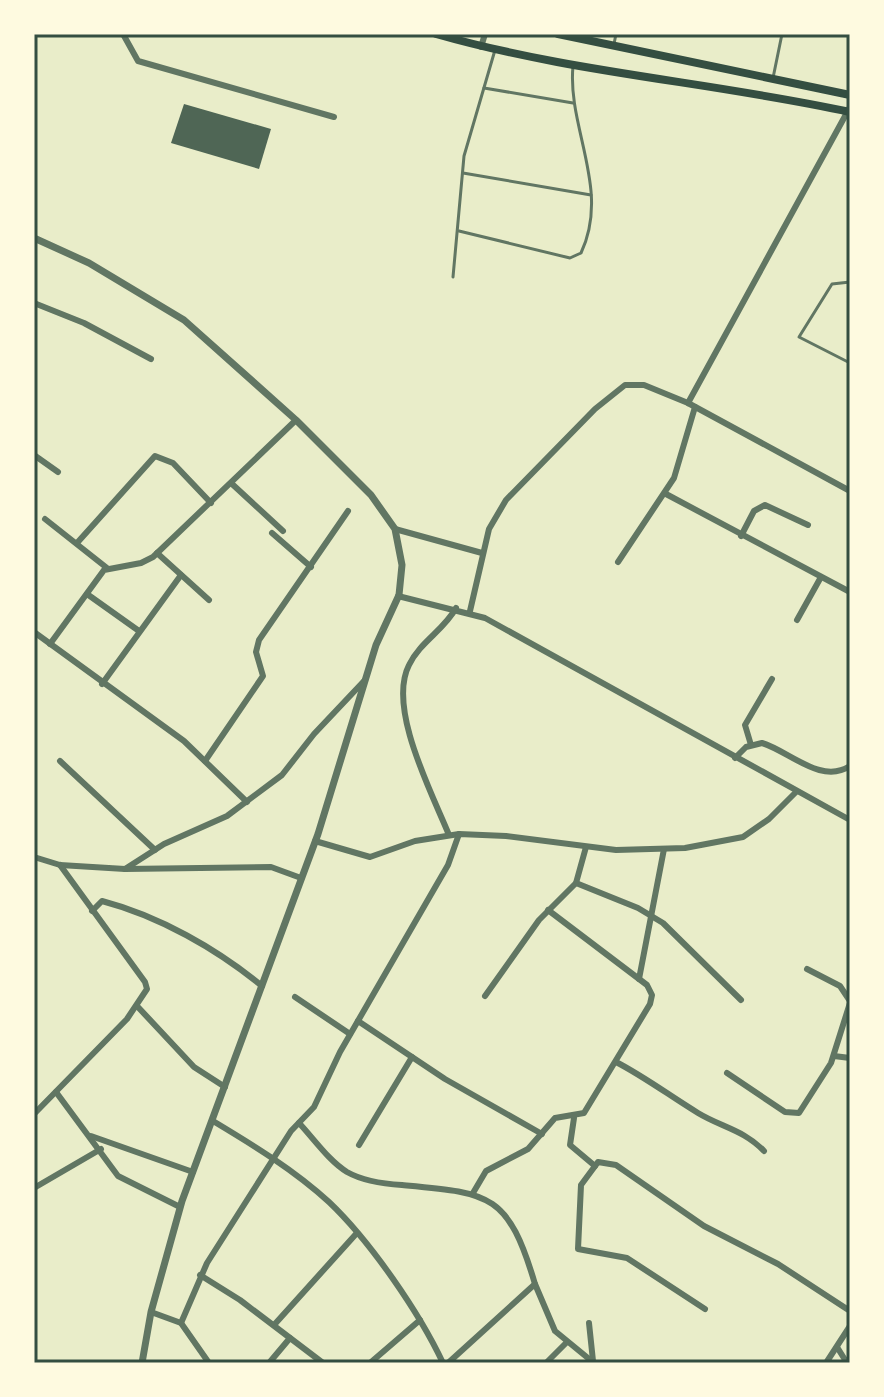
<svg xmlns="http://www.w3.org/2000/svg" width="884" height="1397" viewBox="0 0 884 1397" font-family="'Varela Round',sans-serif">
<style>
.building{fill:#4f6655}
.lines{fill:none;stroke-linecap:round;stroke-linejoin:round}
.service{stroke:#617663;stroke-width:3}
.minor{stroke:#617663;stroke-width:6}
.tertiary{stroke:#617663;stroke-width:7}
.secondary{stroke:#344e41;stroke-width:8}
.neatline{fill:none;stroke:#344e41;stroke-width:3}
</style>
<rect width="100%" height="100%" fill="#e9edc9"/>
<polygon class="building" points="184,104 271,129 259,169 171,143"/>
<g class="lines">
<g class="service">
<polyline points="614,44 616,34"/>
<polyline points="773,78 782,34"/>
<polyline points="484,88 573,103"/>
<polyline points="463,173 591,195"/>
<path d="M459,231L570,258L581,253C611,189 567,128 573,66"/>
<polyline points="453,277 464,156 495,50"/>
<polyline points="850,282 832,284 799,337 850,363"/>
</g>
<g class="minor">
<polyline points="123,34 138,61 334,117"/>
<polyline points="481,47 485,34"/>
<polyline points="34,303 84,323 151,359"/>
<polyline points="688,403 850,107"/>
<polyline points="34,455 58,472"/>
<polyline points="231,483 283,531"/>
<polyline points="666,494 850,592"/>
<polyline points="45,519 107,568"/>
<polyline points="395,529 482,553"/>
<polyline points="272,533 311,567"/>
<polyline points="741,536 754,511 765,505 808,525"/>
<polyline points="77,543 155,456 173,463 211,503"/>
<polyline points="157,553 209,600"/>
<polyline points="618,562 674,478 695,407"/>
<polyline points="87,594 139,631"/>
<polyline points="398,596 485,618 850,820"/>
<polyline points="470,611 489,529 506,500 595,409 625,385 644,385 688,403 850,491"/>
<polyline points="797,620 821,577"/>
<polyline points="34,632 184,741 247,802"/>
<polyline points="50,644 104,570 141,563 153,557 296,420"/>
<polyline points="102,684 181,575"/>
<polyline points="751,745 745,725 772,679"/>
<path d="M735,758L746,747L762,743C789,751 821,785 850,766"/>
<polyline points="60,761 155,850"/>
<polyline points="205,761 263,676 256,652 259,640 348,511"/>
<path d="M449,835C432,793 387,708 409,665C420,642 444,630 456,608"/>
<polyline points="315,841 370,857 415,841 459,834 506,836 616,850 685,848 743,837 769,819 796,792"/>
<polyline points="34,857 60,865 125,869 164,844 227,816 282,775 314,734 365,680"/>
<polyline points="125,869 271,867 301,878"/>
<polyline points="576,883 638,908 663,923 741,1000"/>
<path d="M92,911L102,901C159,916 217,949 262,986"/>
<polyline points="807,969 840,986 850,1001"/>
<polyline points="639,979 664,849"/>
<polyline points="485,996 539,920 576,883 586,847"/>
<polyline points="295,997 350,1034"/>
<polyline points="137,1006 194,1067 225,1087"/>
<polyline points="358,1021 445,1079 542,1134"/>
<polyline points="834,1056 850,1058"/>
<path d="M616,1062C645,1077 670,1096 698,1113C721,1127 744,1130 764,1151"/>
<polyline points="727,1073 785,1112 799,1113 831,1063 850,1003"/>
<polyline points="56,1092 118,1176 180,1207"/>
<polyline points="34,1114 127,1019 147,989 145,982 60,865"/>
<polyline points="574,1118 570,1145 595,1166"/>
<path d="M213,1121C253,1145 294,1170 329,1202C370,1241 419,1312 443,1363"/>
<path d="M299,1123C314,1139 329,1161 347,1172C363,1181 384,1184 402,1185C490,1193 508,1193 535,1284"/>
<polyline points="91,1136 193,1172"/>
<polyline points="359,1145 412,1057"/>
<polyline points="34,1188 101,1149"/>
<polyline points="473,1193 486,1171 528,1149 555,1118 584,1113 650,1004 652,995 647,985 548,910"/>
<polyline points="200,1275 240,1300 323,1363"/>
<polyline points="705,1309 627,1258 578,1249 581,1185 598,1162 616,1165 704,1226 778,1264 850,1311"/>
<polyline points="151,1312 181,1323 209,1363"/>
<polyline points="181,1323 207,1263 291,1131 314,1107 340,1052 448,865 459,834"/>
<polyline points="589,1323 593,1361"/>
<polyline points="274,1325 356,1234"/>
<polyline points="837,1347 847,1363"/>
<polyline points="269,1363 290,1338"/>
<polyline points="370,1363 420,1320"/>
<polyline points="448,1363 535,1284 555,1331 594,1363"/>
<polyline points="546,1363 566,1343"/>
<polyline points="826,1363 850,1326"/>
</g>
<polyline class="tertiary" points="34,238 89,263 184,320 296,420 371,495 395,529 402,565 399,595 376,645 318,834 182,1201 151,1312 142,1363"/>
<g class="secondary">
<path d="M436,34C572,73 712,82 850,112"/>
<polyline points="558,34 850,95"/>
</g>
</g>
<rect width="884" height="1397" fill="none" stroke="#fefae0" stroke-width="72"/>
<rect x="36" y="36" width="812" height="1325" class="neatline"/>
</svg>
